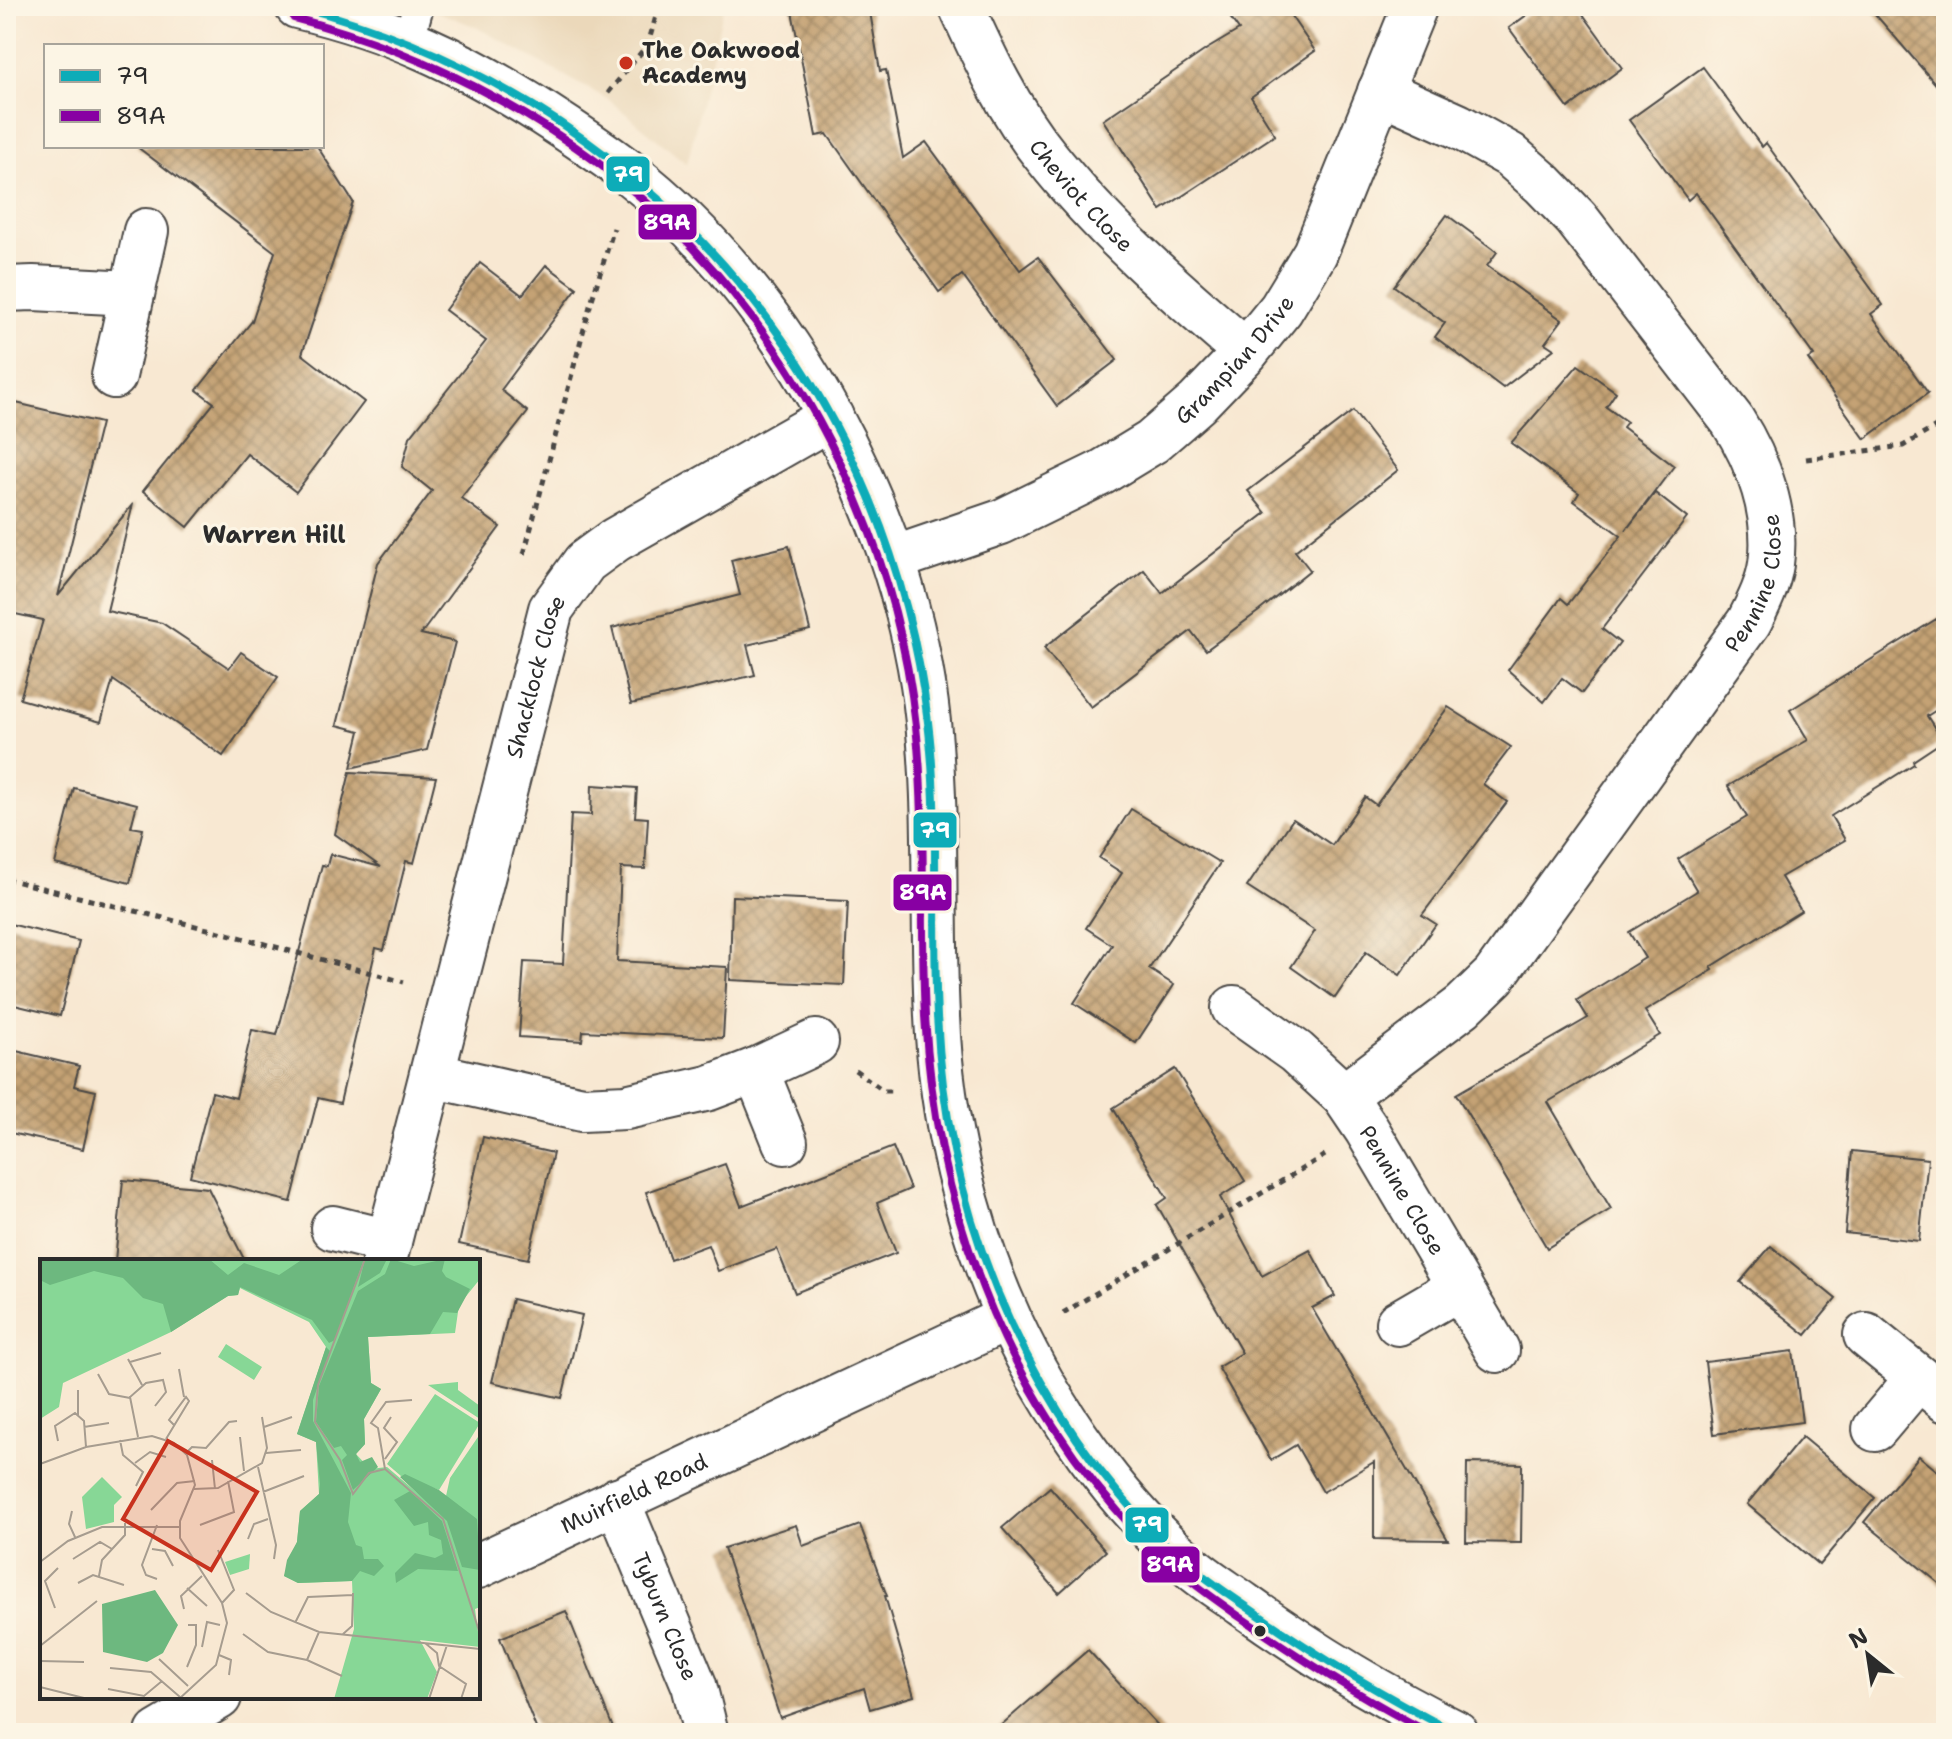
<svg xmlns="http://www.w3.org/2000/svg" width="1952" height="1739" viewBox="0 0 1952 1739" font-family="'Shantell Sans',sans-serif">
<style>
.built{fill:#ebd8ba}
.building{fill:url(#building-cross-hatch)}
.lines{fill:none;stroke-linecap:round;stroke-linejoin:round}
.service-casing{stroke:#4a4744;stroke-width:34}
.minor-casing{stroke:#4a4744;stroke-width:48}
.tertiary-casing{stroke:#4a4744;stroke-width:48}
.path{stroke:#4a4744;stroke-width:5;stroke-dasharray:6 6;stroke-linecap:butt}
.service{stroke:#fff;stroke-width:30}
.minor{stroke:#fff;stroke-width:44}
.tertiary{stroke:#fff;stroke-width:44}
.bus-1-casing{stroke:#fcf5e5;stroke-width:14}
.bus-2-casing{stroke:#fcf5e5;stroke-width:14}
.bus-1{stroke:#0dacb8;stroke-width:8}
.bus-2{stroke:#8800a3;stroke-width:8}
.poi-dot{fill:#c8321e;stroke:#fcf5e5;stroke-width:3}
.bus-dot{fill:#2b2b2b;stroke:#fcf5e5;stroke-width:3}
.labels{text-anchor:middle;stroke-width:6;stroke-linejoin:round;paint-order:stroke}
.poi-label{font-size:22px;font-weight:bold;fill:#2b2b2b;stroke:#fcf5e5;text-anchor:start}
.street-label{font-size:22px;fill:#2b2b2b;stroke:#fcf5e5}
.neighbourhood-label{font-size:24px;font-weight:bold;fill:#2b2b2b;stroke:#fcf5e5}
.inset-road{fill:none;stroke:#a69c8f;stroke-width:2}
.view{fill:#c8321e;fill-opacity:0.15;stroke:#c8321e;stroke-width:4}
.inset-edge{fill:none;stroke:#2b2b2b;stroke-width:4}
.line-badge{stroke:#fcf5e5;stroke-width:3}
.badge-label{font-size:22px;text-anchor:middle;font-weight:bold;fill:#fff}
</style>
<defs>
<pattern id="building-cross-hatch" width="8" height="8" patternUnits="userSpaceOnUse" patternTransform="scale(2)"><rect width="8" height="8" fill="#c4a274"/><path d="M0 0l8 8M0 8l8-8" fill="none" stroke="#9f845f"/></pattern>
</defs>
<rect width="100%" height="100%" fill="#fcf5e5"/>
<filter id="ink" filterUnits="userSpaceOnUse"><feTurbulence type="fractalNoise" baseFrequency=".0125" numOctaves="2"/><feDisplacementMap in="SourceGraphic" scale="16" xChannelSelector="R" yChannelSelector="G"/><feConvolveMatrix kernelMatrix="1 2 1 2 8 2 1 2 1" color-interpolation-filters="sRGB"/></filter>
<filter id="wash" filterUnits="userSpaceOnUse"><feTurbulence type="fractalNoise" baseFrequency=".006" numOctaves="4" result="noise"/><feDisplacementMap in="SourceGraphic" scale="32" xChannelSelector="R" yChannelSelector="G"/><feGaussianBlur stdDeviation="1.8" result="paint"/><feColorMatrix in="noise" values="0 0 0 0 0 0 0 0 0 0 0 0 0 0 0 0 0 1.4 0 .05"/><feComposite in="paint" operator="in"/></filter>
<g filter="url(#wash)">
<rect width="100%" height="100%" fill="#f8e8d2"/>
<polygon class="built" points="422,6 724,6 687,164 609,100 474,26"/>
<g id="blocks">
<g class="building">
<polygon points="791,6 869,6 880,71 886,70 903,158 926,142 1020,270 1038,257 1117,360 1057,406 962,275 939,292 827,134 816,136"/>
<polygon points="1222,6 1284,6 1315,51 1251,97 1275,135 1161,210 1103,120 1207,49 1239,30"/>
<polygon points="1539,6 1577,6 1622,68 1568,108 1509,28"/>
<polygon points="1868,6 1946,6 1946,96"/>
<polygon points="1703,67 1762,147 1766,143 1883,305 1871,314 1928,393 1865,439 1808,359 1814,356 1696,193 1688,200 1629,120"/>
<polygon points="136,146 317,146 353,202 302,354 364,402 296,492 247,454 188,527 143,491 214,403 197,390 252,321 275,252"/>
<polygon points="1447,215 1497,252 1487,266 1562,320 1545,343 1554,349 1503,388 1435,337 1445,323 1394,286"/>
<polygon points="480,263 522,295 546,265 577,288 501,390 528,412 461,498 500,527 421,634 455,642 427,750 351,768 360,731 337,725 378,563 432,491 402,467 410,437 486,341 445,310"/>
<polygon points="1578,365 1616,392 1606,407 1627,422 1623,427 1674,466 1626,530 1655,493 1687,518 1602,629 1620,643 1582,693 1562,678 1544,702 1508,670 1561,598 1568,604 1621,536 1574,501 1579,493 1511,443"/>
<polygon points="16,403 101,423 58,596 133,504 107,611 162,623 229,668 241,652 278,677 223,756 113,680 101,722 20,699 43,620 6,612 6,441"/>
<polygon points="1353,411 1398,470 1295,551 1310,570 1259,611 1206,650 1191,631 1091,707 1044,648 1144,570 1162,593 1266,513 1248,491"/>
<polygon points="789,546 810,630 747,645 755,675 631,704 612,628 740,595 731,560"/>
<polygon points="1946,613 1946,704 1927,716 1943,741 1913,761 1914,764 1831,816 1845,840 1781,877 1801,911 1711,967 1713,970 1645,1011 1660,1035 1548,1102 1611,1209 1547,1248 1456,1094 1588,1018 1577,1000 1645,958 1629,932 1697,891 1678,859 1747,817 1728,786 1808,740 1790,710"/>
<polygon points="1448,707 1511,747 1483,784 1507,802 1422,915 1436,924 1400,975 1366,952 1335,998 1291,967 1315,931 1247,887 1293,819 1332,845 1365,797 1376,805"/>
<polygon points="350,772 436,777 414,863 406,861 384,950 376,948 340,1103 318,1098 291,1202 190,1176 212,1092 236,1098 252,1030 277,1035 322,865 327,866 330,854 381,867 335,834"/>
<polygon points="592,785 637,788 635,817 648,818 645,869 621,868 617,961 727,967 723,1038 583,1031 582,1041 519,1037 524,962 563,964 571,814 591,815"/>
<polygon points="74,788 137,804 131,827 143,829 130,883 55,864"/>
<polygon points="1131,809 1220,863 1149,969 1174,985 1136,1043 1074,1003 1112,945 1086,928 1122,873 1099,858"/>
<polygon points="732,896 848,901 844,985 730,980"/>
<polygon points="6,923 79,941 60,1016 6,1003"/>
<polygon points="12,1050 79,1066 74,1086 96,1091 83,1149 6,1132 6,1074"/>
<polygon points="1175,1069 1245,1181 1220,1197 1262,1276 1310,1250 1335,1296 1312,1308 1448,1540 1374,1539 1374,1462 1323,1492 1296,1445 1271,1460 1218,1367 1242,1353 1157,1205 1167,1198 1113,1108"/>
<polygon points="483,1137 553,1153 528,1259 459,1244"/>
<polygon points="893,1147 910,1189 877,1203 896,1253 795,1293 777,1249 718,1271 708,1245 670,1259 646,1192 725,1164 741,1206"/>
<polygon points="1852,1151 1928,1159 1919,1241 1845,1233"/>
<polygon points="123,1180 208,1188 245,1261 115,1261"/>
<polygon points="1771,1246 1836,1299 1806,1335 1740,1282"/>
<polygon points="512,1299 582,1315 562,1398 492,1382"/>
<polygon points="1793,1351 1802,1422 1714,1434 1705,1362"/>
<polygon points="1802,1437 1875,1498 1819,1565 1747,1504"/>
<polygon points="1919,1456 1946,1478 1946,1589 1864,1522"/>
<polygon points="1467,1463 1522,1464 1521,1543 1466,1542"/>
<polygon points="1050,1487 1106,1551 1059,1593 1002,1528"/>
<polygon points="796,1525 803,1546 860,1525 887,1596 885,1596 914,1696 870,1709 864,1688 780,1718 724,1548"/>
<polygon points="566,1611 585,1658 615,1733 538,1733 500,1638"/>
<polygon points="1088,1650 1165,1733 992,1733"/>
</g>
</g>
</g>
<g filter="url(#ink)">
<use href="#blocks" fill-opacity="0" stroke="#4a4744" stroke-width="2"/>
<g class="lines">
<defs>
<polyline id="service" points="409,39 418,6"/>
<g id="minor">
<path id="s1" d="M961,6C984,57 1009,111 1045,155C1103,229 1175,291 1246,352"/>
<polyline points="6,289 33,288 132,293"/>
<polyline points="114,376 146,231"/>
<path id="s2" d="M893,559L1001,522L1101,473L1152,442L1197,403L1246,352L1281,309L1315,253L1415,6"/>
<path id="s3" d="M1234,1008L1296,1052L1344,1096L1367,1130L1497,1350"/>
<polyline points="756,1070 785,1142"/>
<polyline points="432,1075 582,1109 626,1107 709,1088 756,1070 816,1042"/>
<path id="s4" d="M1344,1096L1463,1006L1494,976L1749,622C1758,604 1768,585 1771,564C1778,514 1758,461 1732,420L1576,218L1543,184L1510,155L1458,126L1380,91"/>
<polyline points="333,1228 389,1242"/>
<path id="s5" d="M384,1261L551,609L585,562L615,540L831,417"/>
<polyline points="1398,1323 1460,1287"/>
<polyline points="1866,1335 1946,1400"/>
<polyline points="1875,1429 1918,1378"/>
<path id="s6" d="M617,1500L694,1685L706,1733"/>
</g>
<g id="tertiary">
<path d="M297,6C394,29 461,61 544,114C572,132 600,151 627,171C790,297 907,519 928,722C938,819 932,918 937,1016C941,1119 967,1227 1010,1321C1049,1406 1117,1505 1189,1565C1206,1580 1226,1592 1244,1605C1311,1653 1382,1696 1456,1733"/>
<path id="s7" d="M478,1566L1008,1318"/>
<polyline points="158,1733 219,1697"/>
</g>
</defs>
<use href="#service" class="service-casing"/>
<use href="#minor" class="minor-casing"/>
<use href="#tertiary" class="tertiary-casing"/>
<g class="path">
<polyline points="608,93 648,44 659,6"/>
<polyline points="1806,459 1903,446 1946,421"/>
<polyline points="524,554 590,306 614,228"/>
<polyline points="6,879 228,934 404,982"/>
<polyline points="855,1070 884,1091 894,1091"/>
<polyline points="1063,1313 1325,1155"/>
</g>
<use href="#service" class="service"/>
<use href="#minor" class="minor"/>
<use href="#tertiary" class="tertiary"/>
<defs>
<path id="bus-1" d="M297,6C637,94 886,372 928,722C940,819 932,918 937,1016C942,1121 966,1225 1010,1321C1047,1402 1100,1481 1164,1542C1191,1569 1222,1590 1253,1611C1318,1657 1386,1697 1456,1733"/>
<path id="bus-2" d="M294,18C432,53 578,131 679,233C809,364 896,543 916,726C927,823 920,920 925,1016C930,1109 949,1201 983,1288C1020,1384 1079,1475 1152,1548C1179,1574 1209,1595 1240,1617C1301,1659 1364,1699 1430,1733"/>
</defs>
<use href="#bus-1" class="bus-1-casing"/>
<use href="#bus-2" class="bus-2-casing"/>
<use href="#bus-1" class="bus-1"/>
<use href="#bus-2" class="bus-2"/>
</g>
</g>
<circle class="poi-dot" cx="626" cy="63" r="8"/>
<circle class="bus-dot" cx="1260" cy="1631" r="7"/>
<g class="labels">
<g class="poi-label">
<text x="642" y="58">The Oakwood<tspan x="642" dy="25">Academy</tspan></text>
</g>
<g class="street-label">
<text dy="8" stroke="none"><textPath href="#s1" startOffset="226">Cheviot Close</textPath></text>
<text dy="8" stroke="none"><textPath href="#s2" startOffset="402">Grampian Drive</textPath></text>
<text dy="8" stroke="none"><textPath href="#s4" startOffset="668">Pennine Close</textPath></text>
<text dy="8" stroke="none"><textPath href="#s5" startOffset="604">Shacklock Close</textPath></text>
<text dy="8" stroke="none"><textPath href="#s3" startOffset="252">Pennine Close</textPath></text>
<text dy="8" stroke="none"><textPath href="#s7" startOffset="172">Muirfield Road</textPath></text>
<text dy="8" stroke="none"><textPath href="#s6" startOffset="126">Tyburn Close</textPath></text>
</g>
<g class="neighbourhood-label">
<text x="274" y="543">Warren Hill</text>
</g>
</g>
<g transform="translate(40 1259)">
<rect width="440" height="440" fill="#f8e8d2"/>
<path d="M0,0H440V20L419,46L415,74L328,78L331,124L341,130L324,160L325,185L316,195L330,210L347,208L402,255L410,219L440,175V348L435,350L440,388L380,381L397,413L387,440H294L314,370L312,322L258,324L244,317L257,283L260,252L279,235L276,183L257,175L286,88L269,63L200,29L198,36L188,37L131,73L23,124L19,148L0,160ZM186,85L222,108L214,121L178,98ZM418,123V131L440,147V160L388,126ZM395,135L440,164L399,231L361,217L347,205ZM62,218L82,238L74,246V263L46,270L42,238Z" fill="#87d796"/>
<path d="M0,0H169L188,16L204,4L239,16L263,0H324L295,81L289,84L272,61L200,28L198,36L188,37L131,73L123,45L103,39L83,19L54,12L10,26L0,21ZM325,0H347L340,14L318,28ZM351,0L374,7L405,0L402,12L406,18L430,30L417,54L403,53L390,75L328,78L331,124L341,130L324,160L325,185L316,195L320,203L332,198L338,208L313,231L302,201L307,196L301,187L294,189L276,163L279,127L318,32L345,15ZM286,88L290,92L273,141V162L311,234L308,263L316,286L322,288L324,300H338L344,307L334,317L320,312L312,322L258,324L244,317L247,301L257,283L260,252L279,235L280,225L276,183L257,175ZM365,215L399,231L437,260L440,311L422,308L407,262L360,218ZM370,232L402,262L418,312L378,310L356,324L355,314L375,294L395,299L403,295L401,281L389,276L388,263L374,267L354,241ZM115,331L138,366L123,394L107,403L63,393L62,345Z" fill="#6db87f"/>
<path d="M210,295L209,310L190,316L185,303Z" fill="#87d796"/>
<path class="inset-road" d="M325,0L278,126L275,163L300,201L313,235L329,214L345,210L403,260L440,375M88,100L102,126M90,103L121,94M139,110L144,138M58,115L69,135L90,139M38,131V156M44,168L69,164M224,168L252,158M98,178L90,138L106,124L123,121L126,133L115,147M200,178L204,212M126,180L149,142L146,138L129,161L134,166M80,181L83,196L103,213L96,227M18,182L15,167L35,154L44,162L46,188M146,194L152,188L166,189L189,163L197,162M226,194L261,191M345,200L357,183L344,169L351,158M172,201L175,230M95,204L110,193L126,198M0,205L46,188L112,177L134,184L147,196L155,226L140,262V279L182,344L187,364L176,406L139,440M218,208L236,286L234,300M345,210L338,169L331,164L346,143L372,141M154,230L178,229L222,204L227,189L222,158M223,233L264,217M111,251L137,224L155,222M32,252L29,265L35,278M117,266L102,306L106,316L117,320M160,266L194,253L188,222M208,280L214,265L228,260M112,290L125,292L133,307M178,291L194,331L182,344M33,300L60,283L72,290M0,303L28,282L62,268H139M59,317L62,301L85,276V264M38,324L53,316L84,326M147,329L167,347M206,334L231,353L279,373L440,390M15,349L5,322L18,309M144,350L141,337L162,317M255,364L268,338L313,336M203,375L228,393L267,401L302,417M303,375L312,367L313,334M385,384L397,394L399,407L426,425L421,440M0,387L57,342M162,388L167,363L180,366M179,396L191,401L189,416M119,400L148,427M267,401L279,373M0,402L44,403M147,408L156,386V366H148M70,409L111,413L140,438M0,428L48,440M68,430L104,437L122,422M389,440L407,386"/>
<path class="view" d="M128,182L217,233L171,311L83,260Z"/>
<rect width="440" height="440" class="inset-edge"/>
</g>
<g class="line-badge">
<rect x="605" y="155" width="46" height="38" rx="8" fill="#0dacb8"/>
<rect x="637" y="203" width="61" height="38" rx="8" fill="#8800a3"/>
<rect x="912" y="811" width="46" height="38" rx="8" fill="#0dacb8"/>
<rect x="892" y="873" width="61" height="39" rx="8" fill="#8800a3"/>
<rect x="1124" y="1506" width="46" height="38" rx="8" fill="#0dacb8"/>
<rect x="1140" y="1545" width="61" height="39" rx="8" fill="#8800a3"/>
</g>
<g class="badge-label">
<text x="628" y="182">79</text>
<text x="667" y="230">89A</text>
<text x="935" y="838">79</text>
<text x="923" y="900">89A</text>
<text x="1147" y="1532">79</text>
<text x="1170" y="1572">89A</text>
</g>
<rect width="1952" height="1739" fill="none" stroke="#fcf5e5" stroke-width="32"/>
<rect x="44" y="44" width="280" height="104" fill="#fcf5e5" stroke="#a8a49b" stroke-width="2"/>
<rect x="60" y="70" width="40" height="12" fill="#0dacb8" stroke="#a8a49b" stroke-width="2"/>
<text x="116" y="84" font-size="24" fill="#2b2b2b">79</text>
<rect x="60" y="110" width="40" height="12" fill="#8800a3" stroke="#a8a49b" stroke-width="2"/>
<text x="116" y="124" font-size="24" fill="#2b2b2b">89A</text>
<g transform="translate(1868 1655) rotate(330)" stroke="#fcf5e5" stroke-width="6" paint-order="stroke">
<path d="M0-6L14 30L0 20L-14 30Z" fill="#2b2b2b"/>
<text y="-12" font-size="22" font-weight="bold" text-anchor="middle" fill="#2b2b2b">N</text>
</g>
</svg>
